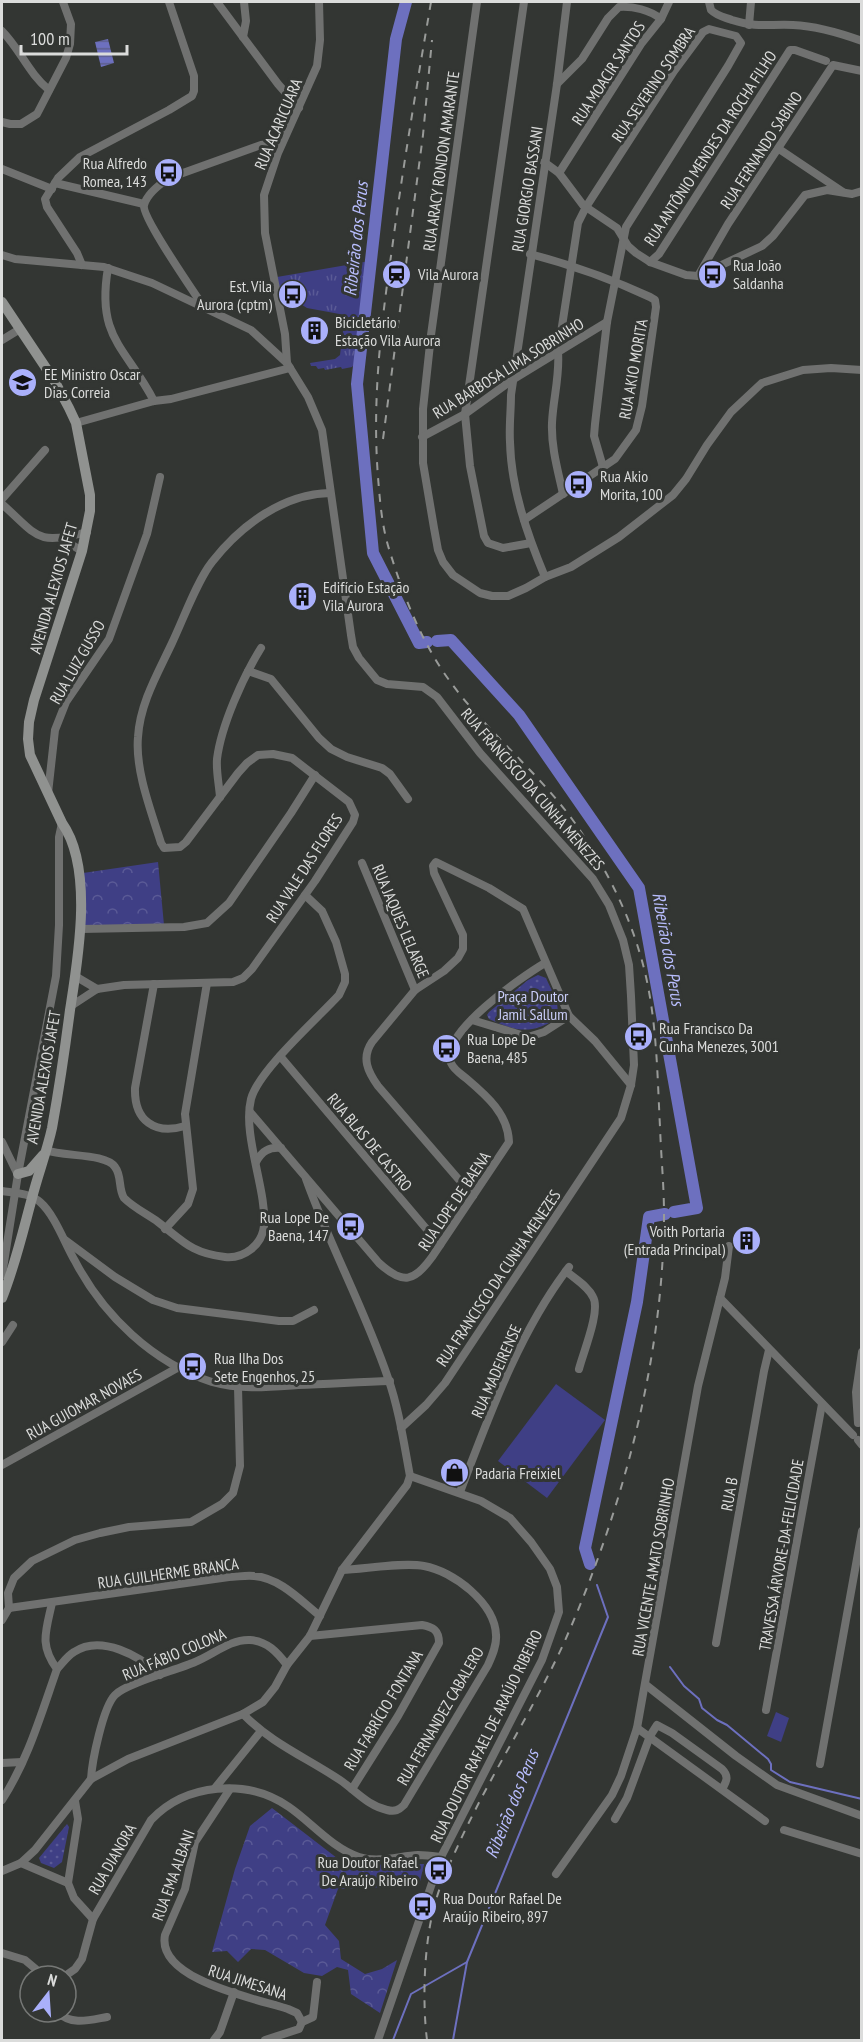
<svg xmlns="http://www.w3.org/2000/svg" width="863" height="2042" viewBox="0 0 863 2042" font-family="'PT Sans Narrow',sans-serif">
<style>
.grass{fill:url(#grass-tufts)}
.forest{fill:url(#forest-crowns)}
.park{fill:url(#park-dots)}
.garden{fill:#3f3f85}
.water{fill:url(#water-rules)}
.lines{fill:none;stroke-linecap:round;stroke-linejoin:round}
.stream{stroke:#6d70bf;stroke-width:2}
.river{stroke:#6d70bf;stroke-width:12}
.street{stroke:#707170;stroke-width:8}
.secondary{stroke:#909290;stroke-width:10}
.rail{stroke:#999b99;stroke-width:2;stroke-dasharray:8 8;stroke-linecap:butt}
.labels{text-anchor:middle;stroke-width:6;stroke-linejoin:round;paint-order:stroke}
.street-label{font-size:16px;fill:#dbdcdb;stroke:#333633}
.poi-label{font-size:16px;fill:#dbdcdb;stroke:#333633;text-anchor:start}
.park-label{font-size:16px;fill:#c9cdf8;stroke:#333633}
.water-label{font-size:18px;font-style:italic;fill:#b8bdfd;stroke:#333633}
</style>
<defs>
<pattern id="grass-tufts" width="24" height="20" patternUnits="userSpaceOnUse" patternTransform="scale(1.5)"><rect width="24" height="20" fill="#3f3f85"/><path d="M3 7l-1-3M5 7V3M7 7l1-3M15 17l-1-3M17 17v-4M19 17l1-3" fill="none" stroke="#5a5a96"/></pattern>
<pattern id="forest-crowns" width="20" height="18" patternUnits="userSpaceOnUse" patternTransform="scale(1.5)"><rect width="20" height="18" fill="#3f3f85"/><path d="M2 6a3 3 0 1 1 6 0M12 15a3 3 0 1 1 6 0" fill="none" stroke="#5a5a96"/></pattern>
<pattern id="park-dots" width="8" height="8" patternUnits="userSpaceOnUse" patternTransform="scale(1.5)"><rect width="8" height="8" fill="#3f3f85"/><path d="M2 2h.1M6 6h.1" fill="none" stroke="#5a5a96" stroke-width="1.8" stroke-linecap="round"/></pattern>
<pattern id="water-rules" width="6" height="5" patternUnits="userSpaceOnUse" patternTransform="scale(1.5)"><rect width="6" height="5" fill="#6d70bf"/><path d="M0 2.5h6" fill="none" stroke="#5c5e8d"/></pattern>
</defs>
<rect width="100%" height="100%" fill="#333633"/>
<polygon class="grass" points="370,261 355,363 352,367 342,369 341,367 325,370 324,368 318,369 316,366 311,366 310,363 335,359 340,355 345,315 307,308 280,291 277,277"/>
<g class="forest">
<polygon points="158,862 164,925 84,926 83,873"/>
<polygon points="272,1808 346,1865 424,1864 419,1886 338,1889 325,1925 339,1941 341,1959 365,1974 382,1969 397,1960 380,2013 351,1994 348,1970 337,1967 322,1976 304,1973 265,1950 251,1949 238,1962 227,1951 212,1952 235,1869 250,1826"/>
</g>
<g class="park">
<path d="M538,975L546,978C551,990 562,1005 556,1019C531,1035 515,1031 489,1019L487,1015L489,1012L528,980Z"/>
<polygon points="67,1824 69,1827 62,1862 54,1868 41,1863 39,1858"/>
</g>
<g class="garden">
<polygon points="556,1384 605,1420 547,1498 498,1461"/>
<polygon points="776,1712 789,1718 781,1742 767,1736"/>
</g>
<polygon class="water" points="108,39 114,63 101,67 95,42"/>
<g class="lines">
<g class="stream">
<polyline points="670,1667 684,1686 699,1699 702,1708 717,1720 727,1725 768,1759 771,1764 771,1770 790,1782 862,1799"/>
<polyline points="393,2040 411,1994 467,1962"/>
<polyline points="453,2040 467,1962 608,1617 597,1585"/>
</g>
<g class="river">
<polyline points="406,2 396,39 357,384 373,553 419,643 427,642"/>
<polyline points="437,641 451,640 519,715 639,888 697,1208 674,1212"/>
<polyline points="590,1564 585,1548 637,1302 649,1217 665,1214"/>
</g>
<g class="street">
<polyline points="217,2 278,84 299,108"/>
<polyline points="477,2 431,335 423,409 423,463 434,528 438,550 443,562 453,575 480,593 492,596 508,596 526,588 545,577 571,567 619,537 673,495 686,479 707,445 731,412 762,383 803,370 831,368 862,370"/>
<polyline points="524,2 465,414 470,466 484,536 488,543 503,548 531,543"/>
<path d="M709,2L711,10C717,16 724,17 732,20C758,28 767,24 793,25C816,26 840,33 862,41"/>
<polyline points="661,19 669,2"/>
<polyline points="749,25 751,2"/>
<path d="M2,31C20,49 29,74 49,90"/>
<polyline points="243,37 246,21 244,2"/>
<path d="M557,84L582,59L608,18L619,7C633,6 650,10 661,19L641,44L559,173"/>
<polyline points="2,122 10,124 21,124 37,114 66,58 70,44 71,24 63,2"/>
<polyline points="779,149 843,192"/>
<polyline points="544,162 559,173 583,205 617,228 628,246 636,253 650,262 686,275 698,276 762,246 773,236 805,195 827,190 852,194 862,191"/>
<polyline points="2,169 52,189"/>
<polyline points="55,183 144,204"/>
<polyline points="2,255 15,259 104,267 152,283 251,330 287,363 308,397 322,430 351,635 353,647 359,658 377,680 387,684 423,687 437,697 480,753 593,879 609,905 623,940 629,965 631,996 634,1065 631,1085 621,1118 445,1383 426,1405 401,1428"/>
<polyline points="650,262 659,254 790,50 795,50 826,61"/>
<polyline points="82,265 77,253 47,207 45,199 58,178 80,157 169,110 192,96 194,91 194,76 169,2"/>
<path d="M108,268C96,338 126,347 154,401"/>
<polyline points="698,276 728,224 833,65 862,71"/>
<path d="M203,306C194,292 141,216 144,205C147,194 160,184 169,178L261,145L282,142"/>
<polyline points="2,340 20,329"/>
<polyline points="287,363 285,334 265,233 264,195 278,153 317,66 320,40 319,2"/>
<polyline points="76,423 154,401 171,399 290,368"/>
<polyline points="422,437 465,414 512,380 607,322"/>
<path d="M563,494C558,471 551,447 552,423C553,399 560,376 558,352L578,223L586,207L674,71L703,32L709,29L736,36L741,43L728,66L626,227L607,322L595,424L594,436L603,467"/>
<polyline points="2,499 45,450"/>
<path d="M2,504C38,536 36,546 87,532"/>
<path d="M524,520L615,459L636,430L642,406L656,307L655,300L650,297C611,279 572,265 530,254"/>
<polyline points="62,539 82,551"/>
<path d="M545,577C527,534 511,488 510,442C509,426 511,410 511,395L557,84L567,2"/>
<polyline points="248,671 271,679 319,738 331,749 347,757 382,768 390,774 408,799"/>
<polyline points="48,793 55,730 66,702 109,639 147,534 160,477"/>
<path d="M220,797C219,784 216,771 217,759C221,726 243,677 261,648"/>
<polyline points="362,863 415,990"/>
<polyline points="81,929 184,927 207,923 229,903 291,813 315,775"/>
<polyline points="75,976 97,989"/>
<path d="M154,984L135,1088C134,1121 155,1135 185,1126"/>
<path d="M71,1006L97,989L124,985L233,982L243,978L252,969L315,881L353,822L355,815L349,802L292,758L273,754L258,755L247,763L238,773L186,842L180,847L164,848L161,843C151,811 135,770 138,737C140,703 158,673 172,643C183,620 197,581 212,562C241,525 283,494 330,493"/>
<polyline points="472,1020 528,1037 544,1032 569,1016"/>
<polyline points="280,1056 440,1245"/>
<path d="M250,1112L379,1263C403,1285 414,1282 432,1257L509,1142C508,1114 487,1096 467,1079C461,1074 454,1070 451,1063C438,1034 523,976 545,963"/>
<polyline points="2,1142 17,1173"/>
<path d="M46,1150C63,1157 106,1153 115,1167C122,1176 118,1188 124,1198C134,1208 147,1214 158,1222C183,1241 191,1253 225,1257C244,1259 262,1245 264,1226C267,1190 242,1135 251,1099C259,1070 317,1019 339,995L345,982V974L336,942L322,911L305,895"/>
<path d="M256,1162C262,1151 269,1147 281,1148"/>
<path d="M306,1179C330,1246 365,1310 388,1378C399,1409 404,1444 410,1476"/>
<path d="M2,1191C15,1193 30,1193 40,1202C55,1215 65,1244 75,1261C103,1315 153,1363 212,1382C240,1390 270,1387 298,1385C329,1384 359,1382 390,1381"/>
<path d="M473,1196L378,1086C368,1072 361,1058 372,1042L415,990L444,971L458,958L463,949V935L434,873L433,866L436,862L489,888L523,909L569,1016L595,1041L631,1085"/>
<polyline points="165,1229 188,1204 193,1189 185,1114 207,983"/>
<polyline points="65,1240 115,1277 153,1300 177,1308 279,1321 293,1321 314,1310"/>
<path d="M566,1271C575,1279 588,1286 593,1297C601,1310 583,1353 579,1369"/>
<polyline points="2,1275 18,1174 56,976 59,925 59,837 62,823"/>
<polyline points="720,1298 853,1435"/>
<polyline points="2,1342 13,1325"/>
<polyline points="858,1423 856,1392 862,1352"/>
<polyline points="858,1440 862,1445"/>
<polyline points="2,1465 179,1367"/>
<path d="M460,1492C489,1416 519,1332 569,1267"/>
<polyline points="9,1608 8,1593 14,1578 32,1561 75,1540 100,1533 129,1527 191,1522 222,1504 233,1493 240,1466 238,1387"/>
<path d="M9,1608L229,1577C237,1577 246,1575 254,1576C280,1578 300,1600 320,1616"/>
<polyline points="2,1620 9,1608"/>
<path d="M310,1636L422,1625C433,1627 439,1630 439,1643L398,1716L352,1789"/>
<polyline points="716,1643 764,1371 769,1350"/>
<path d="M57,1669C62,1664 67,1656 74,1652C101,1634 140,1656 160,1675"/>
<polyline points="646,1685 736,1756 777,1785 862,1816"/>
<polyline points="766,1710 822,1404"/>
<path d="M243,1714C271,1743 307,1758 340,1780C356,1791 368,1806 387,1810C395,1812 399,1810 404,1805L488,1665C492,1656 497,1645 496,1635C495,1603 453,1571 424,1566C403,1562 365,1569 342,1570"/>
<polyline points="637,1728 765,1821"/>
<polyline points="2,1763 22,1762"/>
<polyline points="820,1764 862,1531"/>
<path d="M91,1779C92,1761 103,1707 115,1695C127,1683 177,1670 195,1662C213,1655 230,1639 250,1640C267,1641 277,1652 287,1665"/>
<polyline points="215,1788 261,1731"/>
<path d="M230,1789L195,1842L185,1889L165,1935C156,1980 258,1999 288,2009L297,2013L302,2022"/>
<path d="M2,1800C28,1760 41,1714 57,1669C39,1645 46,1631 52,1603"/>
<polyline points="75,1801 78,1819 68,1883 74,1898 93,1919"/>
<path d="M615,1819L627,1798L650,1736L657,1725L672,1733L722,1769C729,1776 727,1781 722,1789"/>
<polyline points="784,1830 862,1854"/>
<polyline points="21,1863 68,1883"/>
<polyline points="2,1871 21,1863 35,1850 91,1779 128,1759 243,1714 263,1702 275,1687 287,1665 310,1636 342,1570 407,1485 410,1476"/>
<polyline points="556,1874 612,1795 621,1776 637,1728 698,1386 725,1278 729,1246"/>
<polyline points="2,1953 25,1960 44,1976"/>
<path d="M65,1976L75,1969L82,1959L93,1919L151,1820C186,1783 247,1778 289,1807C311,1822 332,1848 359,1857C378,1863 399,1856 418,1855C426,1855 433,1856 441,1857"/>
<path d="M58,2012C71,2026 90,2020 107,2017"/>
<polyline points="214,2040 220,2032 234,1992"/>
<polyline points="265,2040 299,2029 302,2022 313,2017 317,1982"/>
<polyline points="378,2040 441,1857 542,1660 559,1612 557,1587 550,1569 531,1542 510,1518 481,1501 410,1476"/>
</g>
<g class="secondary">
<path d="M2,302L54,380L69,408L76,423L90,495V511L82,551L34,700L29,722L28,739L30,755L62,823C94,868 78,959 70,1010C65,1049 59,1089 52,1128C47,1151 38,1174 32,1198C23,1231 15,1266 2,1298"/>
<polyline points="18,1174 29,1171 43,1155"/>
</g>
<g class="rail">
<polyline points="383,439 423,135 432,40"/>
<path d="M427,2040C422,2000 424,1939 436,1900C442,1879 452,1859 461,1839C493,1770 536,1706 567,1636C623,1508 664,1355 664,1214C664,1185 661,1156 660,1127C657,1070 657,1010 640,954C626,906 601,859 572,819C535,769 485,730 449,680C422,643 403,595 390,552C382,528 380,502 378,477C372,400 381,325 392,249C403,166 417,84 431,2"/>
</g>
</g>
<defs>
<symbol id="bus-disc" viewBox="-11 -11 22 22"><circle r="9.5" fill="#aab0fb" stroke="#333633"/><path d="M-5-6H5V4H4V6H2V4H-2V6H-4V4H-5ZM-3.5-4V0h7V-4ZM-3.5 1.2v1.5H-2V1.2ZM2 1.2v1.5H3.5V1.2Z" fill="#111"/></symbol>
<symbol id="station-disc" viewBox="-11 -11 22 22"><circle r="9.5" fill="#aab0fb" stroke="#333633"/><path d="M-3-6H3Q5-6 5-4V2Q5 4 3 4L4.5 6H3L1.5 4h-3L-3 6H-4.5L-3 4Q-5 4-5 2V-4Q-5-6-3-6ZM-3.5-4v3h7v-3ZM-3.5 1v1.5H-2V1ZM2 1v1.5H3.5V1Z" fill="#111"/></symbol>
<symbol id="building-disc" viewBox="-11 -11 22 22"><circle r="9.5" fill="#aab0fb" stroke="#333633"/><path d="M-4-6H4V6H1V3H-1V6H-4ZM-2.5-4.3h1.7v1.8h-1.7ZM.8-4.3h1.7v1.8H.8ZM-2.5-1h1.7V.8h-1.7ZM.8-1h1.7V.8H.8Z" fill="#111"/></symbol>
<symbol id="school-disc" viewBox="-11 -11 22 22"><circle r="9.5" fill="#aab0fb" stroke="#333633"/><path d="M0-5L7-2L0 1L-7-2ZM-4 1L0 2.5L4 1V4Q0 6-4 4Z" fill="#111"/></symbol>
<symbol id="shop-disc" viewBox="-11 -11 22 22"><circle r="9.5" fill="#aab0fb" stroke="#333633"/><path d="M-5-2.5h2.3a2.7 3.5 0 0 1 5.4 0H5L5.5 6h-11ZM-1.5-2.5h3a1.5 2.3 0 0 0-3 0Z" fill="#111"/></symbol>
</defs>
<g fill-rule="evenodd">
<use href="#bus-disc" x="152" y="156" width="33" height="33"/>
<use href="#station-disc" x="380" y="258" width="33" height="33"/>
<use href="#bus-disc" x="696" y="258" width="33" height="33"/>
<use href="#bus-disc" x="276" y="278" width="33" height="33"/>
<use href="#building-disc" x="298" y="314" width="33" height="33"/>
<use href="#school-disc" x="6" y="366" width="33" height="33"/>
<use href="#bus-disc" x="562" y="468" width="33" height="33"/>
<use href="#building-disc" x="286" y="580" width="33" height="33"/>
<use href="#bus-disc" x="622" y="1020" width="33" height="33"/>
<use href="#bus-disc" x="430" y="1032" width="33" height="33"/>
<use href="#bus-disc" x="334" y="1210" width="33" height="33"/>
<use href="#building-disc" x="730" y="1224" width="33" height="33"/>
<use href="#bus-disc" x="176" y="1350" width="33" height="33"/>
<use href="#shop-disc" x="438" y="1456" width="33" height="33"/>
<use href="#bus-disc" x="422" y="1854" width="33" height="33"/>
<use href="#bus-disc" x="406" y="1890" width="33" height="33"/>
</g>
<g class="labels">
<g class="street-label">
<text transform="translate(608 73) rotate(-57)" y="6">RUA MOACIR SANTOS</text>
<text transform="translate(653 84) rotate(-56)" y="6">RUA SEVERINO SOMBRA</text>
<text transform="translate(278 124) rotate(-67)" y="6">RUA ACARICUARA</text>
<text transform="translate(710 148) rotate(-57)" y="6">RUA ANTÔNIO MENDES DA ROCHA FILHO</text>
<text transform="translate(761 150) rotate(-57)" y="6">RUA FERNANDO SABINO</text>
<text transform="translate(441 161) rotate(-82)" y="6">RUA ARACY RONDON AMARANTE</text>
<text transform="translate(527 189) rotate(-81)" y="6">RUA GIORGIO BASSANI</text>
<text transform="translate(508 368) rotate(-32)" y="6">RUA BARBOSA LIMA SOBRINHO</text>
<text transform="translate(633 369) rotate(-80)" y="6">RUA AKIO MORITA</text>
<text transform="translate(53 588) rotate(-74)" y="6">AVENIDA ALEXIOS JAFET</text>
<text transform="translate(77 662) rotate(-60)" y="6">RUA LUIZ GUSSO</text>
<text transform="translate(533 789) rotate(49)" y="6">RUA FRANCISCO DA CUNHA MENEZES</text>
<text transform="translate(304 868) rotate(-57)" y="6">RUA VALE DAS FLORES</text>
<text transform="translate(401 921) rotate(67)" y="6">RUA JAQUES LELARGE</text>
<text transform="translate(43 1077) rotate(-80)" y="6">AVENIDA ALEXIOS JAFET</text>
<text transform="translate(370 1142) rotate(50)" y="6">RUA BLAS DE CASTRO</text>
<text transform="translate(454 1201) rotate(-56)" y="6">RUA LOPE DE BAENA</text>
<text transform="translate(498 1278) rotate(-56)" y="6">RUA FRANCISCO DA CUNHA MENEZES</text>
<text transform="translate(496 1371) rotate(-66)" y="6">RUA MADEIRENSE</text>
<text transform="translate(84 1404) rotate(-29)" y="6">RUA GUIOMAR NOVAES</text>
<text transform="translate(729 1494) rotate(-80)" y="6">RUA B</text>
<text transform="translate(781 1555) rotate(-80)" y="6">TRAVESSA ÁRVORE-DA-FELICIDADE</text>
<text transform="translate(653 1567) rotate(-80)" y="6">RUA VICENTE AMATO SOBRINHO</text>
<text transform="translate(168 1573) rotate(-8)" y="6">RUA GUILHERME BRANCA</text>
<text transform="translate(174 1654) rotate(-23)" y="6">RUA FÁBIO COLONA</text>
<text transform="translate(383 1710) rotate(-59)" y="6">RUA FABRÍCIO FONTANA</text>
<text transform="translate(440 1716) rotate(-60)" y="6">RUA FERNANDEZ CABALERO</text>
<text transform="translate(486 1736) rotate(-64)" y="6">RUA DOUTOR RAFAEL DE ARAÚJO RIBEIRO</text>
<text transform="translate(112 1859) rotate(-60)" y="6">RUA DIANORA</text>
<text transform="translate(173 1875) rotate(-70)" y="6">RUA EMA ALBANI</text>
<text transform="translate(248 1982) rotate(18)" y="6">RUA JIMESANA</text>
</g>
<g class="poi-label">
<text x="147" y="169" text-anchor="end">Rua Alfredo<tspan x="147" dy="18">Romea, 143</tspan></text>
<text x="733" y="271">Rua João<tspan x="733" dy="18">Saldanha</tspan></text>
<text x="418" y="280">Vila Aurora</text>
<text x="272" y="292" text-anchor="end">Est. Vila<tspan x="272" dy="18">Aurora (cptm)</tspan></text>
<text x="335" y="328">Bicicletário<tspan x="335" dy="18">Estação Vila Aurora</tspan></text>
<text x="44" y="380">EE Ministro Oscar<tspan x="44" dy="18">Dias Correia</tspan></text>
<text x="600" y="482">Rua Akio<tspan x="600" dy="18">Morita, 100</tspan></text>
<text x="323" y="593">Edifício Estação<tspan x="323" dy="18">Vila Aurora</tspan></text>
<text x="659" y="1034">Rua Francisco Da<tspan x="659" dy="18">Cunha Menezes, 3001</tspan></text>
<text x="467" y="1045">Rua Lope De<tspan x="467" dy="18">Baena, 485</tspan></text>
<text x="329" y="1223" text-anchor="end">Rua Lope De<tspan x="329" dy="18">Baena, 147</tspan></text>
<text x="725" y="1237" text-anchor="end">Voith Portaria<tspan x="725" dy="18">(Entrada Principal)</tspan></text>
<text x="214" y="1364">Rua Ilha Dos<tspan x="214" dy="18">Sete Engenhos, 25</tspan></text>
<text x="475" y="1479">Padaria Freixiel</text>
<text x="418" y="1868" text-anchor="end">Rua Doutor Rafael<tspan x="418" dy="18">De Araújo Ribeiro</tspan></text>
<text x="443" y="1904">Rua Doutor Rafael De<tspan x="443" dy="18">Araújo Ribeiro, 897</tspan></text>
</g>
<g class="park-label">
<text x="533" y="1002">Praça Doutor<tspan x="533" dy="18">Jamil Sallum</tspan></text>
</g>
<g class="water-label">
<text transform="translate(356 239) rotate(-84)" y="6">Ribeirão dos Perus</text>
<text transform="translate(668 949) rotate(80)" y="6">Ribeirão dos Perus</text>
<text transform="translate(512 1804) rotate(-68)" y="6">Ribeirão dos Perus</text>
</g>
</g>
<rect width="863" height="2042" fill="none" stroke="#dbdcdb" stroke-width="6"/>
<g transform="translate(48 1994) rotate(17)"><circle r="28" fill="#333633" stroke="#767876" stroke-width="1.5"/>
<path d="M0-4.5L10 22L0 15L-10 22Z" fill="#aab0fb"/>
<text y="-9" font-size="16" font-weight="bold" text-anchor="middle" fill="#dbdcdb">N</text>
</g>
<path d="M21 45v9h106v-9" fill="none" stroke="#dbdcdb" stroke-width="3"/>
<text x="30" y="45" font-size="18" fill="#dbdcdb" stroke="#333633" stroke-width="4.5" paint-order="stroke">100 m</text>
</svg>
